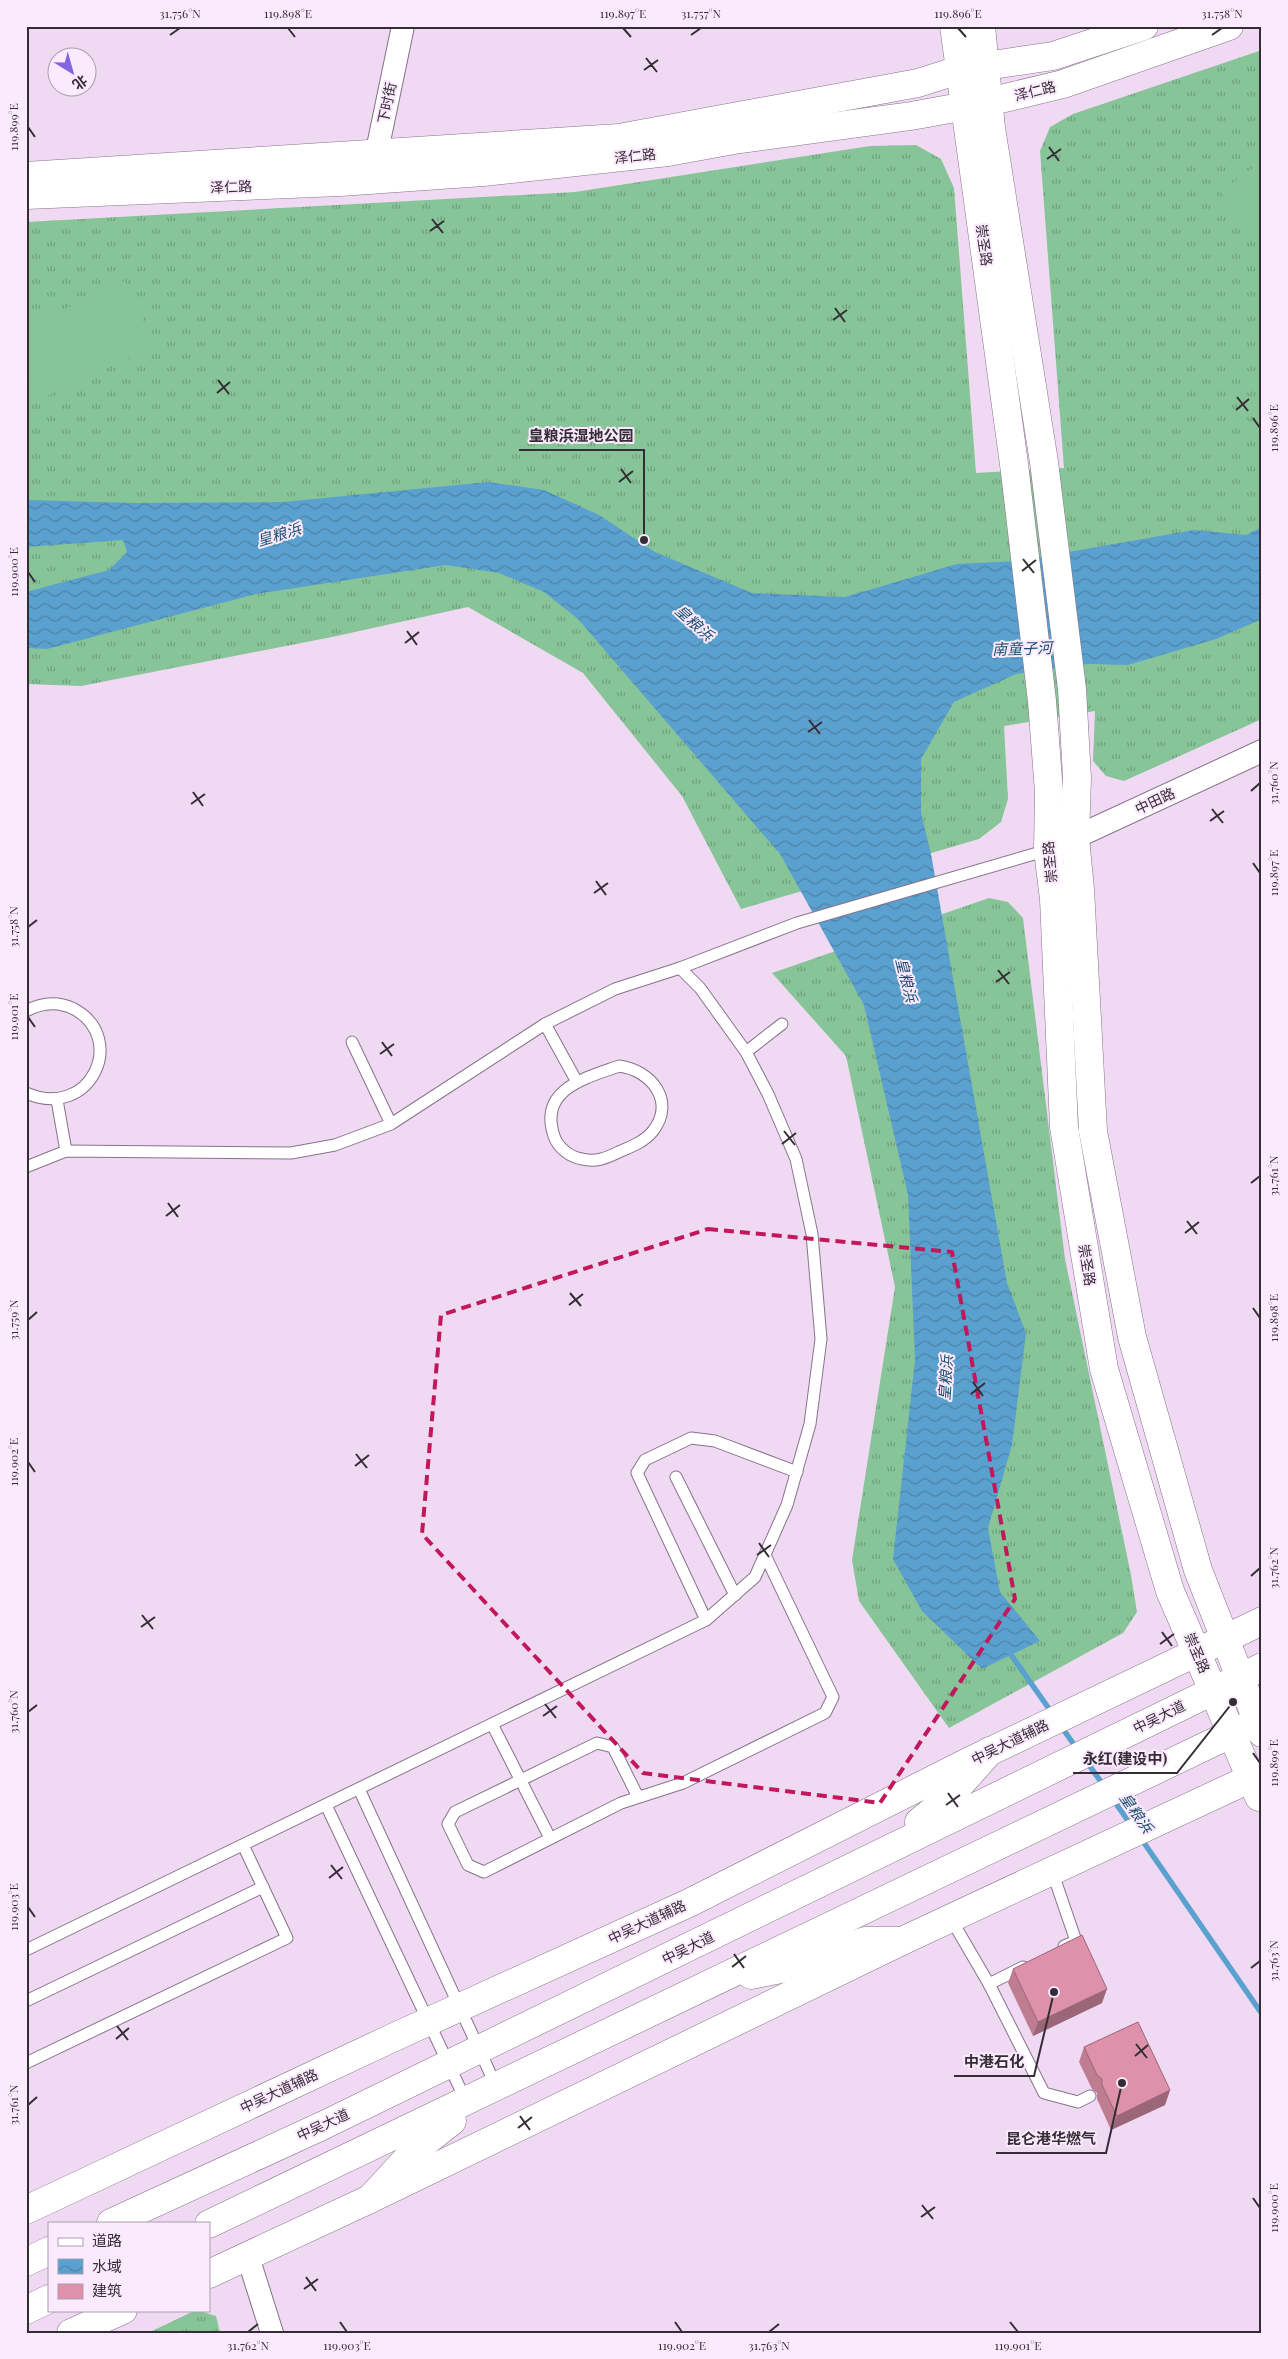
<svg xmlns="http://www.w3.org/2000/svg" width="1288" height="2359" viewBox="0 0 1288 2359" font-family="'Playfair Display','Noto Sans SC',serif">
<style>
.grass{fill:url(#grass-tufts)}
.pitch{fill:#87c498}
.water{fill:url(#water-waves)}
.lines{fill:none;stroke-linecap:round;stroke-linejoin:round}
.stream{stroke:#5ba1cf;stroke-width:5.5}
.lane-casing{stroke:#867289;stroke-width:13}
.street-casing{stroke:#867289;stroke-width:24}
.secondary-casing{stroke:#867289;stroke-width:29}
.primary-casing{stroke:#867289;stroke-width:29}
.lane{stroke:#fff;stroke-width:11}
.street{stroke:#fff;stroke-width:22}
.secondary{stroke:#fff;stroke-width:28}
.primary{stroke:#fff;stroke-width:28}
.wall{fill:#bf7d92}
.shaded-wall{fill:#9b6677}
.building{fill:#de91aa;stroke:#9b6677}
.marked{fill:none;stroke:#c2185b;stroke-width:4;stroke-dasharray:10 6;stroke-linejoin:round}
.ticks{fill:none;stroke:#352d36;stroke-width:2}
.labels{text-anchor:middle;stroke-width:4;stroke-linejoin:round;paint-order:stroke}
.street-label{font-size:14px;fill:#352d36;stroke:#fbe9fd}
.water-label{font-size:15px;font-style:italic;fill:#184e6d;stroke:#fbe9fd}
.leader{fill:none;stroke:#352d36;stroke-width:2}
.callout-dot{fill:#352d36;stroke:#fbe9fd;stroke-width:2}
.callout-label{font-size:15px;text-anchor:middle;font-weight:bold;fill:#352d36;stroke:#fbe9fd;stroke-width:4;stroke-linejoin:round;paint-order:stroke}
.neatline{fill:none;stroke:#352d36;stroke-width:2}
.ticks-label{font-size:12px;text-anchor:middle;fill:#352d36}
</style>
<defs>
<pattern id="grass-tufts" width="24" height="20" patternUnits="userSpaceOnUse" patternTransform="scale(1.25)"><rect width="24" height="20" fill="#87c498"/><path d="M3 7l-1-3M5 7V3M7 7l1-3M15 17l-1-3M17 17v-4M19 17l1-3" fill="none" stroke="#6fa07d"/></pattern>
<pattern id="water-waves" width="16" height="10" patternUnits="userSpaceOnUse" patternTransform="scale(1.25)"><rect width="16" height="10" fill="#5ba1cf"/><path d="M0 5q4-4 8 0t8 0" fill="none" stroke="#4c84a9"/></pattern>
</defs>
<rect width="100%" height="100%" fill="#f0daf3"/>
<g class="grass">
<polygon points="1262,50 1262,719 1124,781 1106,776 1093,761 1095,711 1004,726 1008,799 1001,822 979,839 741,909 682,796 583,673 468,607 332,637 81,686 26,684 26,222 575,192 870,146 916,145 941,159 954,188 976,473 1064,468 1040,151 1050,127 1073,114"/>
<polygon points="989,898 1008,902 1023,918 1065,1259 1131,1575 1137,1612 1123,1633 949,1728 859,1601 852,1560 895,1287 846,1056 772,973"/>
<polygon points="196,2310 216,2316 220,2333 148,2333"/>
</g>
<g class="pitch">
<polygon points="1262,161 1262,247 1221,192"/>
<polygon points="125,281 155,346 38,400 26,374 26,327"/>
</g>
<polygon class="water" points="488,482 544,490 599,515 655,552 752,593 845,597 957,564 1017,561 1194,530 1246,535 1262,527 1262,619 1216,639 1128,665 1088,664 1016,674 954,702 921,759 921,813 931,854 1007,1283 1026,1333 1012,1445 988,1528 1000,1592 1040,1641 982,1669 922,1611 893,1559 915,1360 908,1195 864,1005 780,854 578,619 544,592 499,573 446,565 256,594 47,649 26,648 26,592 109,570 127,552 123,540 26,547 26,501 29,500 134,503 283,502"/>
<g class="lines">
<g class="stream">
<polyline points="1007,1649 1052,1713"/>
<polyline points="1060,1725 1078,1750"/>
<polyline points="1086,1761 1104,1786"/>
<polyline points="1112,1798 1131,1825"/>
<polyline points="1140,1837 1262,2014"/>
</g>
<defs>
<g id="lane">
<path d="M26,1011C41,1003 58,1001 74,1009C128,1038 91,1121 26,1093"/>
<polyline points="545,1024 577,1082"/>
<polyline points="352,1042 391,1124"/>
<polyline points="746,1052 782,1024"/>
<path d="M619,1066C651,1070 676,1101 653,1131C645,1141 633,1146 621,1151C608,1157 597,1163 582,1159C570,1157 558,1148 554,1136C538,1089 586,1078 619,1066Z"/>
<polyline points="57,1100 66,1151"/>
<polyline points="26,1167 66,1151 291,1153 335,1145 391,1124 545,1024 615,989 680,968 797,923 1048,850"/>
<polyline points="676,1477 735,1595"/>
<polyline points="706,1620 637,1473 645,1460 691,1438 715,1441 797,1472"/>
<polyline points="492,1724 550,1838"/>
<polyline points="359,1789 496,2086"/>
<polyline points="638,1797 613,1747 597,1743 455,1812 448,1824 468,1865 484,1872 621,1803 683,1783 825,1713 833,1697 765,1555"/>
<polyline points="326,1805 466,2101"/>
<polyline points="1052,1871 1076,1941 1064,1946"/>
<polyline points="951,1919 989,1984 1044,2093 1078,2102 1090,2096"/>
<polyline points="26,1950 706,1620 755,1577 787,1505 810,1424 821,1339 812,1234 796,1159 768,1094 746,1052 700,988 680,968"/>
<polyline points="989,1984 1023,1967"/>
<polyline points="26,2001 263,1887"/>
<polyline points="26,2063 287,1938 243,1845"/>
</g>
<g id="street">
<polyline points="373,170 403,26"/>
<polyline points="1061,844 1262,751"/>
<polyline points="248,2257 272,2333"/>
</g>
<g id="secondary">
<polyline points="954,26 1014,464 1042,701 1049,792 1048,850 1054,899 1064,1127 1104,1369 1170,1591 1259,1797"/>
<polyline points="981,26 991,128 1044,462 1072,689 1077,778 1075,838 1080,889 1093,1131 1132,1337 1198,1570 1262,1733"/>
<polyline points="26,176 619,138 918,83 959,70 1053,56 1144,26"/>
<polyline points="26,195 340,182 483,172 668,152 734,140 911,116 988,102 1063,84 1229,26"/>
<polyline points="26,2210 390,2039 689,1903 968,1762 1262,1621"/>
<polyline points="209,2274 370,2199 902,1941 1262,1773"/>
<polyline points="71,2333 123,2310"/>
</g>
<g id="primary">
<polyline points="919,1822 947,1799 990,1751"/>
<polyline points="751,1975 791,1967 865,1941 902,1941"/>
<polyline points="370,2199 415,2150 452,2121"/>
<polyline points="111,2223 324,2125 1262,1667"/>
<polyline points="209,2224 1262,1719"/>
<polyline points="26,2262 49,2251"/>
<polyline points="26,2310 49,2299"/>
</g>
</defs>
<use href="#lane" class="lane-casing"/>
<use href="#street" class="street-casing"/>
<use href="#secondary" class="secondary-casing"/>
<use href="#primary" class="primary-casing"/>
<use href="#lane" class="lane"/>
<use href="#street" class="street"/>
<use href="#secondary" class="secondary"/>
<use href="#primary" class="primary"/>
</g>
<g class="wall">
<polygon points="1013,1969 1102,2003 1033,2036 1008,1983"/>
<polygon points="1084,2047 1170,2090 1165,2105 1111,2130 1097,2099 1097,2093 1092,2089 1079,2062"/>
</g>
<g class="shaded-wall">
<polygon points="1107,1989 1102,2003 1033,2036 1038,2022"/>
<polygon points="1170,2090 1165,2105 1111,2130 1117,2116"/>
</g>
<g class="building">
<polygon points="1082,1935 1107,1989 1038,2022 1013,1969"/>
<polygon points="1138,2022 1170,2090 1117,2116 1102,2085 1102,2079 1097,2075 1084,2047"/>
</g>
<path class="marked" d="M708,1229L952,1252L1015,1599L880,1803L643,1773L422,1534L441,1315Z"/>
<path class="ticks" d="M288,28L295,37M623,28L631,37M958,28L966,37M170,35L180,28M691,35L701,28M1212,35L1222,28M646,58L657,72M644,70L658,60M28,127L35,137M1049,147L1059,161M1047,159L1061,149M432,219L443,233M430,231L444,221M835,308L845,322M833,320L847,310M218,380L229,394M217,393L230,382M1237,397L1248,411M1236,410L1249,399M1253,418L1260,428M621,469L631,483M619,482L633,471M1023,559L1034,573M1022,571L1036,560M28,572L35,582M407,631L417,645M405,643L419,632M809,720L820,734M808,732L822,722M1251,791L1260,783M193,792L203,806M191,804L205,794M1212,809L1223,823M1210,821L1224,811M1253,863L1260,873M596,881L606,895M594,893L608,883M28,927L37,920M998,970L1009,984M996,982L1010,972M28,1017L35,1027M382,1042L392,1056M380,1054L394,1044M784,1131L795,1145M782,1144L796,1133M1251,1183L1260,1176M168,1203L178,1217M166,1216L180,1205M1187,1221L1197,1234M1185,1233L1199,1222M570,1293L581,1306M569,1305L583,1294M1253,1308L1260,1318M28,1320L37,1312M973,1382L983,1396M971,1394L985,1383M356,1454L367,1468M28,1462L35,1472M355,1466L369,1455M759,1543L769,1557M757,1555L771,1545M1251,1576L1260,1568M142,1615L153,1629M141,1627L155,1617M1162,1632L1172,1646M1160,1644L1174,1634M545,1704L556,1718M28,1712L37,1705M543,1716L557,1706M1253,1753L1260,1763M948,1793L958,1807M946,1805L960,1795M331,1865L342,1879M329,1878L343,1867M28,1907L35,1917M734,1954L744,1968M732,1967L746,1956M1251,1968L1260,1961M117,2026L128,2040M116,2039L129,2028M1136,2044L1147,2058M1135,2056L1148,2045M28,2105L37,2097M520,2116L530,2130M518,2128L532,2117M1253,2198L1260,2208M922,2205L933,2219M921,2217L935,2207M306,2277L316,2291M304,2289L318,2279M340,2322L347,2332M675,2322L682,2332M1010,2322L1018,2332M248,2332L258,2324M769,2332L779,2324"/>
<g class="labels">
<g class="street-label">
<text transform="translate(1035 91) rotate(-14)" y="5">泽仁路</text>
<text transform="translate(387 103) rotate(-78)" y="5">下时街</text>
<text transform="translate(635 156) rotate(-6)" y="5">泽仁路</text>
<text transform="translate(231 187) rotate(-2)" y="5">泽仁路</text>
<text transform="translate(984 245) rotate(82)" y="5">崇圣路</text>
<text transform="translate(1155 801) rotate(-25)" y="5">中田路</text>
<text transform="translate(1050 862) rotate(-95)" y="5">崇圣路</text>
<text transform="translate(1087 1265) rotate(81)" y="5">崇圣路</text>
<text transform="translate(1197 1653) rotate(67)" y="5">崇圣路</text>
<text transform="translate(1159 1717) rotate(-26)" y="5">中吴大道</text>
<text transform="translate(1010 1742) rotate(-26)" y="5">中吴大道辅路</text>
<text transform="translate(647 1922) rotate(-25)" y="5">中吴大道辅路</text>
<text transform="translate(688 1948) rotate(-26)" y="5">中吴大道</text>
<text transform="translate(279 2091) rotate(-25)" y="5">中吴大道辅路</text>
<text transform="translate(323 2125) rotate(-25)" y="5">中吴大道</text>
</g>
<g class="water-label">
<text transform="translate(279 535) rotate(-17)" y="5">皇粮浜</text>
<text transform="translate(694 623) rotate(42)" y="5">皇粮浜</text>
<text transform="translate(1022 649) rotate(-2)" y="5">南童子河</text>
<text transform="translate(906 980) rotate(76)" y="5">皇粮浜</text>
<text transform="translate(946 1378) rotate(-86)" y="5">皇粮浜</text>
<text transform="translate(1136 1813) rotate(55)" y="5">皇粮浜</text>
</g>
</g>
<path class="leader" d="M644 540L644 450H519M1233 1702L1177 1773H1073M1054 1992L1034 2076H954M1122 2083L1106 2153H996"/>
<g class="callout-dot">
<circle cx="644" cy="540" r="5"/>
<circle cx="1233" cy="1702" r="5"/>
<circle cx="1054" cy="1992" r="5"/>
<circle cx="1122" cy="2083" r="5"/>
</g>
<g class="callout-label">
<text x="581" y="441">皇粮浜湿地公园</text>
<text x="1125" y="1764">永红(建设中)</text>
<text x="994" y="2067">中港石化</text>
<text x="1051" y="2144">昆仑港华燃气</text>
</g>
<rect width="1288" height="2359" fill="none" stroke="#fbe9fd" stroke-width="55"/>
<rect x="48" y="2222" width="162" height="90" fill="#fbe9fd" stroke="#ac9ead"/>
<rect x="58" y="2238" width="25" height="8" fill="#ffffff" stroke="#ac9ead"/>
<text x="92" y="2246" font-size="15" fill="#352d36">道路</text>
<rect x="58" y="2259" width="25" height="15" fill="url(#water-waves)" stroke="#ac9ead"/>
<text x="92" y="2272" font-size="15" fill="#352d36">水域</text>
<rect x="58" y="2284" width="25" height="15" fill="#de91aa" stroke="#ac9ead"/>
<text x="92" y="2296" font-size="15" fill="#352d36">建筑</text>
<g transform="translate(72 72) rotate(143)"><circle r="24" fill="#fbe9fd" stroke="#ac9ead"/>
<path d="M0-4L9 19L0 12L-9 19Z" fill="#8266e1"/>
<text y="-8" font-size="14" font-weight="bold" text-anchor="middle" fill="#352d36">北</text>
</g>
<rect x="28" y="28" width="1232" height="2304" class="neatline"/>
<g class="ticks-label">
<text x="180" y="18">31.756°N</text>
<text x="288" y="18">119.898°E</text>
<text x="623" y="18">119.897°E</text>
<text x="701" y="18">31.757°N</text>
<text x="958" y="18">119.896°E</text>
<text x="1222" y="18">31.758°N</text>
<text transform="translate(14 127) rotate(-90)" y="4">119.899°E</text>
<text transform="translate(1274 428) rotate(-90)" y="4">119.896°E</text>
<text transform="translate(14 572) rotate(-90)" y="4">119.900°E</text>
<text transform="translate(1274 783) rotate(-90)" y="4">31.760°N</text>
<text transform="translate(1274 873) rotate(-90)" y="4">119.897°E</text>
<text transform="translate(14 927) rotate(-90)" y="4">31.758°N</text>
<text transform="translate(14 1017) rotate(-90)" y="4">119.901°E</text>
<text transform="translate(1274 1176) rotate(-90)" y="4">31.761°N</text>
<text transform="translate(1274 1318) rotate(-90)" y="4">119.898°E</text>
<text transform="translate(14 1320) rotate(-90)" y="4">31.759°N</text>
<text transform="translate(14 1462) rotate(-90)" y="4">119.902°E</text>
<text transform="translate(1274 1568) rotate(-90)" y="4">31.762°N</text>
<text transform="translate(14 1712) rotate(-90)" y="4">31.760°N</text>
<text transform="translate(1274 1763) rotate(-90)" y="4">119.899°E</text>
<text transform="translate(14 1907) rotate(-90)" y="4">119.903°E</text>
<text transform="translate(1274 1961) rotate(-90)" y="4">31.763°N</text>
<text transform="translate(14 2105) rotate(-90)" y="4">31.761°N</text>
<text transform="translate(1274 2208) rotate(-90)" y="4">119.900°E</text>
<text x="248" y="2350">31.762°N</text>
<text x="347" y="2350">119.903°E</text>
<text x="682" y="2350">119.902°E</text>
<text x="769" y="2350">31.763°N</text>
<text x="1018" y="2350">119.901°E</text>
</g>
</svg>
